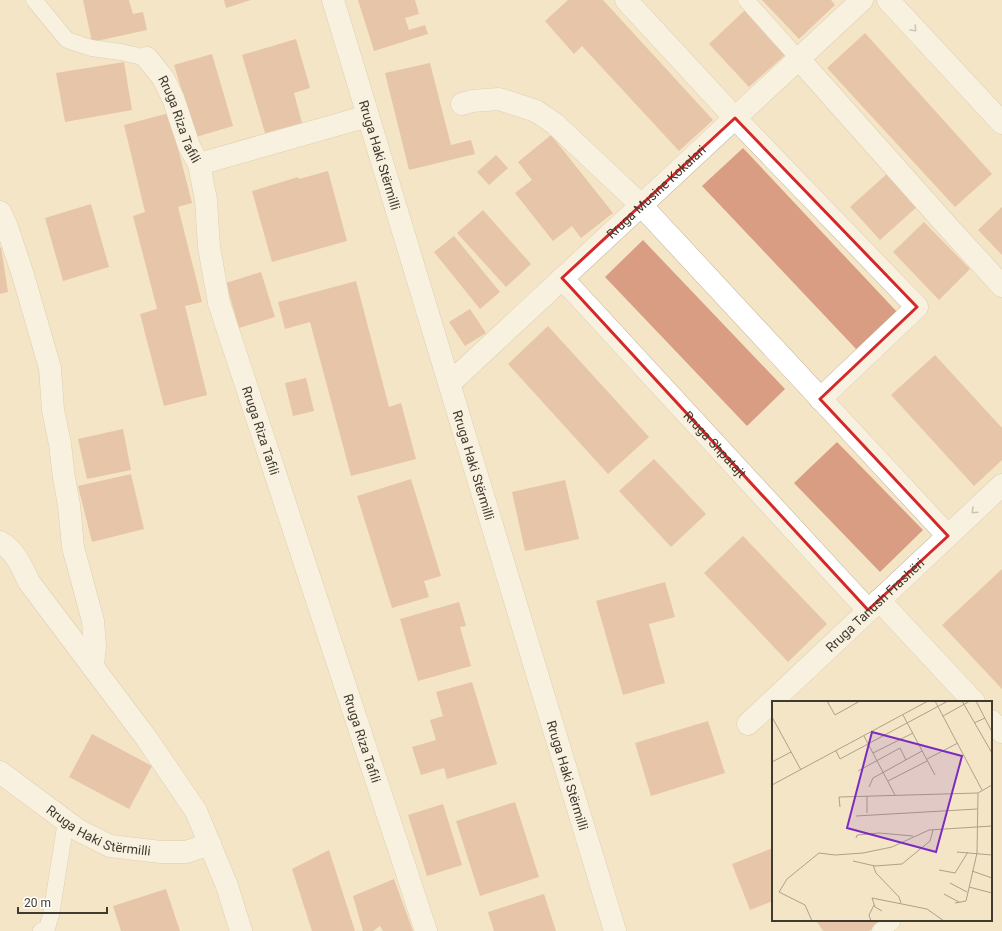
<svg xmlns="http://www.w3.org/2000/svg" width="1002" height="931" viewBox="0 0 1002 931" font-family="Roboto,sans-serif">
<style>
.building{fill:#d89d83}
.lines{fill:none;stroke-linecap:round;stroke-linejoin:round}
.lane-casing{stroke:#c1b296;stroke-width:17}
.street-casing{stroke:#c1b296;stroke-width:23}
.secondary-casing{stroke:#c1b296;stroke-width:23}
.lane{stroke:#fff;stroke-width:16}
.street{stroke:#fff;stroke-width:22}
.secondary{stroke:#fff;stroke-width:22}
.oneway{stroke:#a09c97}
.marked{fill:none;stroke:#d62828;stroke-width:3;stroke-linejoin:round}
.labels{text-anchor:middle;stroke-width:3;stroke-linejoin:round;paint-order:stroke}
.street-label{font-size:13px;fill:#403a2f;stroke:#fff}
.inset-road{fill:none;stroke:#aca18a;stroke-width:1}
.view{fill:#7b2cbf;fill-opacity:0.15;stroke:#7b2cbf;stroke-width:2}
.inset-edge{fill:none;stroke:#403a2f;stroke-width:2}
</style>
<rect width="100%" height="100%" fill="#f4e5c7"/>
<g class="building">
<polygon points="83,0 129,0 133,14 143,12 147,30 92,42"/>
<polygon points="224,0 251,0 226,8"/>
<polygon points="358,0 415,0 419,14 405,18 409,30 425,25 428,34 374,51"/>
<polygon points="568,0 603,0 713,120 679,151 582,46 574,54 545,21"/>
<polygon points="762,0 831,0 835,5 799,39"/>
<polygon points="745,10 786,54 749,87 709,44"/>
<polygon points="865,33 992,174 955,207 827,68"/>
<polygon points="296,39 310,88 294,93 302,123 265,133 242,55"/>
<polygon points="212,54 233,126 196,137 174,65"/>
<polygon points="124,62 132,110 65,122 56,73"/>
<polygon points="430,63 451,145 471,140 475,154 409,170 385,73"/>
<polygon points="169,113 192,203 178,207 202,302 185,306 207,395 164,406 140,314 157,309 133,216 145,212 124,125"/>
<polygon points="551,135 613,213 581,238 572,226 553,241 515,193 532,180 518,162"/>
<polygon points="743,148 898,313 858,351 702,186"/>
<polygon points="496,155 508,168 489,185 477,172"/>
<polygon points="328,171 347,241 272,262 252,191 298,177 299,179"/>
<polygon points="889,172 919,205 880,240 850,207"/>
<polygon points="91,204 109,267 63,281 45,218"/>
<polygon points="1002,207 1002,255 978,230"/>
<polygon points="483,210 531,264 506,287 457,233"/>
<polygon points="924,222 970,269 939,300 893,252"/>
<polygon points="454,236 500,292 480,309 434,252"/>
<polygon points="643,240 785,389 747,426 605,277"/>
<polygon points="1,247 8,292 0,294 0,248"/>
<polygon points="261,272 275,317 239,328 226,283"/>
<polygon points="356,281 389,407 401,403 416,459 351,476 310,322 285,329 278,302"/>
<polygon points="470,309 486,333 465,346 449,322"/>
<polygon points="548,326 649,437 608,474 508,364"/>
<polygon points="935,355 1002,428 1002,460 974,486 891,395"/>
<polygon points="306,378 314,411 293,416 285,383"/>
<polygon points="123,429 131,470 87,479 78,439"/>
<polygon points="837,442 923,530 880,572 794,483"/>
<polygon points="654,459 706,514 671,547 619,491"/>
<polygon points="131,474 144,529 92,542 78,486"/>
<polygon points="411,479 441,576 424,581 429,597 392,608 357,496"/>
<polygon points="565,480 579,539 525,551 512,492"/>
<polygon points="743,536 827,624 788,662 704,573"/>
<polygon points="1002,569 1002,689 942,625"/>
<polygon points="665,582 675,617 649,624 665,683 623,695 596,601"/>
<polygon points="459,602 466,626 460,627 471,666 418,681 400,619"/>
<polygon points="472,682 497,764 447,779 444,768 421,775 412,747 436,740 430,720 443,716 436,692"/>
<polygon points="708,721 725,773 651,796 635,743"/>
<polygon points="92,734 152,766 129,809 69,777"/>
<polygon points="515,802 539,877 480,896 456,821"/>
<polygon points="443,804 462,865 427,876 408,815"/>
<polygon points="773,848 773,901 750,910 732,864"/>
<polygon points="329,850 355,931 312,931 292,869"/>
<polygon points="394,879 413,931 383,931 380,926 373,931 363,931 353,896"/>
<polygon points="166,889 180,931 121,931 113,906"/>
<polygon points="544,894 556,931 494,931 488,912"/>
<polygon points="816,920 886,920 869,931 823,931"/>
</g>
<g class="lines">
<defs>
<g id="lane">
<polyline points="34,0 67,40 91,48 121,52 147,58"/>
<polyline points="746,0 798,58"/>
<polyline points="41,931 47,928 51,915 66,821"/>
<polyline points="880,931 892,922"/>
</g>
<g id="street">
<path id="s1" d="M333,0L615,931"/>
<polyline points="626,0 735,118 917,307 820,399"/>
<polyline points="888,0 1002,123"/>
<path id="s2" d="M147,58L163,78L173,98L189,146L199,164L206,200L209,247L219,303L426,931"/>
<polyline points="798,58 949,228 1002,286"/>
<polyline points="462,104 472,101 499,99 536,111 555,124 641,205 948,536"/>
<polyline points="199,164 368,116"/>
<polyline points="0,212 7,227 23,275 50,368 53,410 60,444 64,478 69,505 73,547 93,621 95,646 93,666"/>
<path id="s3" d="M562,278L868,610"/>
<path id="s4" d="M450,383L862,0"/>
<polyline points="879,600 974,702"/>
<polyline points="991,721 1002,732"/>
<path id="s5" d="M748,724L1002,485"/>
<path id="s6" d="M0,772L78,830L110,846L161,852H186L210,844"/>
</g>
<path id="secondary" d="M0,542C15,550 22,567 29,582L147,739L196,811L227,886L241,931"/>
</defs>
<use href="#lane" class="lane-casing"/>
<use href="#street" class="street-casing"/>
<use href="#secondary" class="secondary-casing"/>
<use href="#lane" class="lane"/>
<use href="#street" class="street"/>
<use href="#secondary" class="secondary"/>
</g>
<defs><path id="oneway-chevron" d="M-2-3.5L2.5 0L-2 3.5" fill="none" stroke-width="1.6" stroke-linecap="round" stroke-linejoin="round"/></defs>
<g class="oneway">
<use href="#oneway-chevron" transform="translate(914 29) rotate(47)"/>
<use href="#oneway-chevron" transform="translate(974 511) rotate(137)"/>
</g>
<path d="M0 0H1002V931H0ZM735,118L917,307L820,399L948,536L868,610L562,278Z" fill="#f4e5c7" fill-opacity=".55" fill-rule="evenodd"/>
<path class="marked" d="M735,118L917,307L820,399L948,536L868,610L562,278Z"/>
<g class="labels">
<g class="street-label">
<text dy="5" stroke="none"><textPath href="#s2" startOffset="70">Rruga Riza Tafili</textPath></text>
<text dy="5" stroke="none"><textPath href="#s1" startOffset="162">Rruga Haki Stërmilli</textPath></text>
<text dy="5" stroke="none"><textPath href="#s4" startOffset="281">Rruga Musine Kokalari</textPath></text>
<text dy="5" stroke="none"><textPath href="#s2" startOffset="394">Rruga Riza Tafili</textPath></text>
<text dy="5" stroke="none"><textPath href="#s3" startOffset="226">Rruga Shpatajt</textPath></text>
<text dy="5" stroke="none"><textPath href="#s1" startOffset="486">Rruga Haki Stërmilli</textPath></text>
<text dy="5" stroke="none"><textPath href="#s5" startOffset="174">Rruga Tanush Frashëri</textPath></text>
<text dy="5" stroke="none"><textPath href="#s2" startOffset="718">Rruga Riza Tafili</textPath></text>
<text dy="5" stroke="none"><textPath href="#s1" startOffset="810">Rruga Haki Stërmilli</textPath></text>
<text dy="5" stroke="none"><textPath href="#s6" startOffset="117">Rruga Haki Stërmilli</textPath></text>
</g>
</g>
<g transform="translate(772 701)">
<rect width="220" height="220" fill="#f4e5c7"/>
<path class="inset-road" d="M55,0L63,14L88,0M163,0L210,89M190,0L220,52M204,0L220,31M131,14L163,74M171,15L198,0M0,16L29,69M202,22L213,17M92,35L123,94M64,50L68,58L176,0M101,52L141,32M155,58L186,42M0,61L19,51M86,70L128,47L134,59M116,80L155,60M0,84L156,0M97,86L101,77L150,50M95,95V112M68,106L67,96L206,92L220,84M84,115L205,108M84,137L85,134L107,132L141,135M185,151L220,154M81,160L103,165L130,163L158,140L161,129M101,164L104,172L127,196L129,202M167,169L183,172L196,151M200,170L220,177M178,182L195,191M197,186L220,192M172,193L187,201M100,197L155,208L172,220M100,197L103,206L110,210M183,202L194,200L205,152L206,92M40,220L33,204L7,191L15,178L47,152L63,154L91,152L120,146L157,129L220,125M99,220L97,214L102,204"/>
<path class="view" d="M100,31L190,55L164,151L75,127Z"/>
<rect width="220" height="220" class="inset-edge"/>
</g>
<path d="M18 907v6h89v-6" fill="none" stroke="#403a2f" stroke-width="2"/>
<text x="24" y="907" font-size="12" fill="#403a2f" stroke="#ffffff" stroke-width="3" paint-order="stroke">20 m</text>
</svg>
